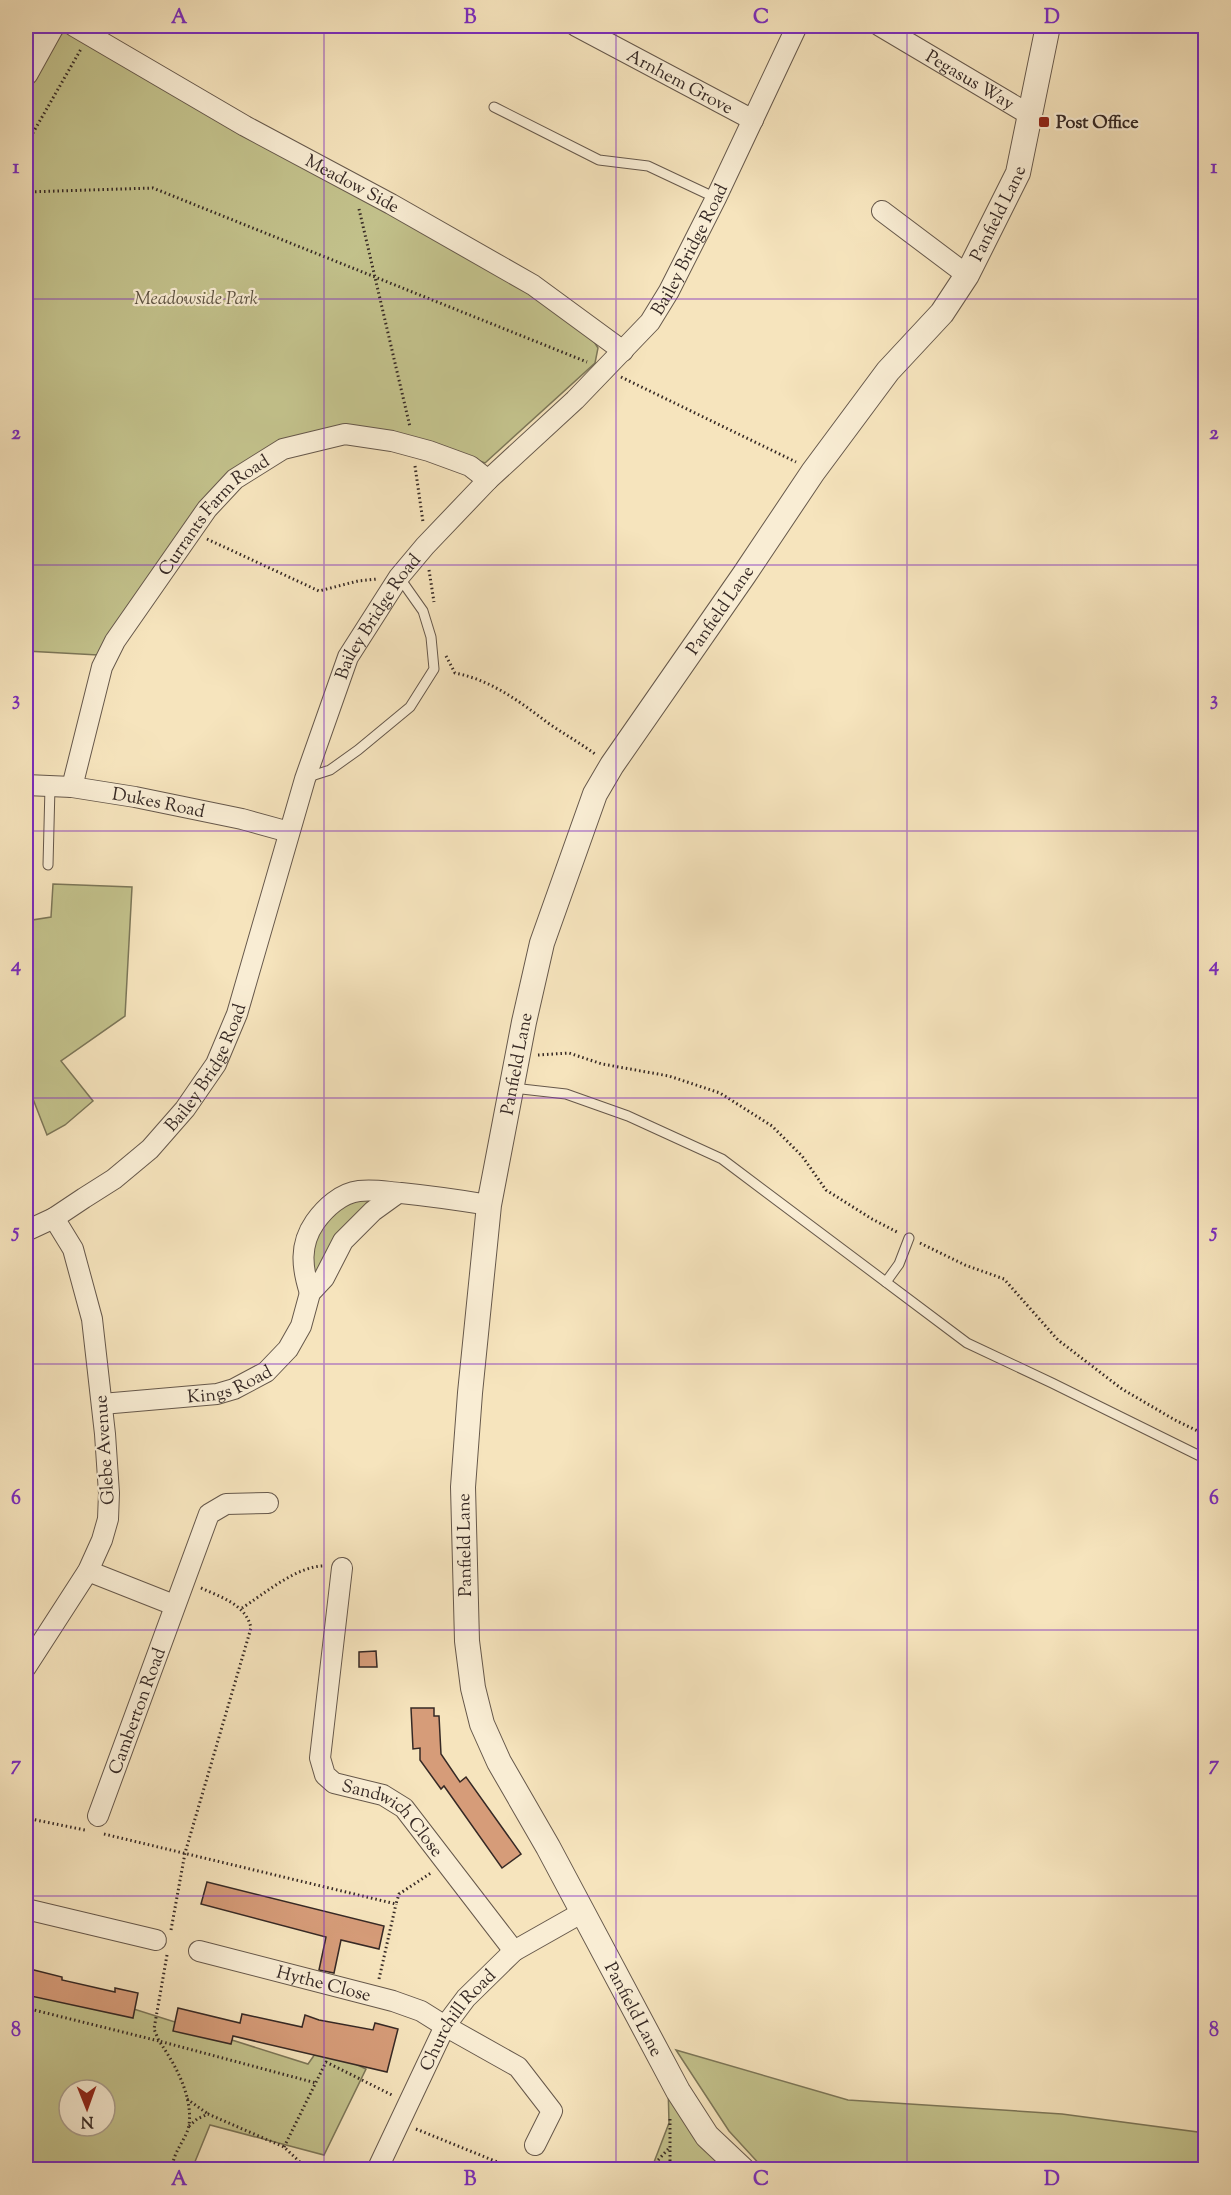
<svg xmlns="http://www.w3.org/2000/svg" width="1231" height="2195" viewBox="0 0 1231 2195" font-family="'Sorts Mill Goudy',serif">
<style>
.green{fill:#c3c28c;stroke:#7c7658;stroke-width:1.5;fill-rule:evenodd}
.building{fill:#d69c79;stroke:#362925;stroke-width:1.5}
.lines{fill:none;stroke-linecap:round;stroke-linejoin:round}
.service-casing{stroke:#66584b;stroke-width:11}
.minor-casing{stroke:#66584b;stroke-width:22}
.tertiary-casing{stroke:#66584b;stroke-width:26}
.path{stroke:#362925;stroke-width:3;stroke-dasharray:1.5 3;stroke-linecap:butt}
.service{stroke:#f9edd4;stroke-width:9}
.minor{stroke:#f9edd4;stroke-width:20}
.tertiary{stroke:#f9edd4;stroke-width:24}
.grid{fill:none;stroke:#7b2cbf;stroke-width:1.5;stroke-opacity:0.55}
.poi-dot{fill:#8f2418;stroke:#f9edd4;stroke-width:2}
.labels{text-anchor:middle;stroke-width:4.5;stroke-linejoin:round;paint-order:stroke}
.street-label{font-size:18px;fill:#362925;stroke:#f9edd4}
.poi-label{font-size:18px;font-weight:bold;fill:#362925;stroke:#f9edd4;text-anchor:start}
.park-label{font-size:18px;font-style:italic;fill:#594f3f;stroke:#f9edd4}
.neatline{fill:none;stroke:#7b2cbf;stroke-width:2}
.grid-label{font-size:20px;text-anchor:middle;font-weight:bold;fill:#7b2cbf}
</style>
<rect width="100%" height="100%" fill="#f6e4bd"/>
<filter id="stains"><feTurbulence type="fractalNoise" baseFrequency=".00333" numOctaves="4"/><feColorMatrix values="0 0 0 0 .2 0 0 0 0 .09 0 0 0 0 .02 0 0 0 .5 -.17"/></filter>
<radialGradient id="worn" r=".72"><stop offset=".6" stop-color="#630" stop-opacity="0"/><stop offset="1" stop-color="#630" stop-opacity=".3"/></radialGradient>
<g class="green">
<polygon points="77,30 529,291 590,335 598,348 595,363 485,463 431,443 344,428 230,476 98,655 26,651 26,92 53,42 65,31"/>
<polygon points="53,884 132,887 125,1016 61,1061 93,1101 65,1125 47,1135 26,1081 26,921 51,917"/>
<polygon points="369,1195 374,1202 319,1273 310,1271 308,1256 329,1213"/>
<path d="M26,1975L308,2064L320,2047L366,2069L324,2155L210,2125L192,2169H26ZM69,2090H105V2126H69Z"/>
<polygon points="676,2050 848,2100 1062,2114 1205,2133 1205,2169 764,2169 729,2131"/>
<polygon points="668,2085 730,2169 651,2170 669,2123"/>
</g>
<g class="building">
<polygon points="376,1651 377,1667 359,1667 359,1652"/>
<polygon points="411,1708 434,1708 434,1716 439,1716 441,1754 460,1782 466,1777 521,1854 502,1868 444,1786 441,1789 420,1760 420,1748 413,1749"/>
<polygon points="207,1882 384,1926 379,1949 341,1940 334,1973 319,1970 326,1937 201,1904"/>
<polygon points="26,1968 62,1977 62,1980 115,1992 115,1988 138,1993 133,2018 26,1995"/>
<polygon points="178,2008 240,2023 242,2014 302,2027 305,2015 319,2020 373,2030 375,2023 398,2029 387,2072 233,2036 231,2044 173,2031"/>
</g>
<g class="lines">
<defs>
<g id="service">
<polyline points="494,107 599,160 648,166 716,198"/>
<polyline points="305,778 330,770 358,750 410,707 434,669 431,637 423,611 399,577"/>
<polyline points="48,865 50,787"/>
<polyline points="513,1088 566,1094 628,1116 722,1159 967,1343 1052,1383 1206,1459"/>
<polyline points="886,1282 899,1264 909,1238"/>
</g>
<g id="minor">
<path id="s1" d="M74,26L245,126L391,204L533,285L623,351"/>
<path id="s2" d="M576,26L753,120"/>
<path id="s3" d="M880,26L1030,115"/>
<polyline points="882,211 967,275"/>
<path id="s4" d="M26,785L72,787L135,797L242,819L289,832"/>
<path id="s5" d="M72,787L102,667L115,641L207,509L235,479L283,449L345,434L392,441L429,451L470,466L488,480"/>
<path id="s6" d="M26,1231L54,1218L84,1198L114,1179L150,1149L185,1109L216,1064L237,1014L305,779L348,657L399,577L425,546L488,480L575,400L650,322L669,291L716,198L797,26"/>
<path d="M310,1293C302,1268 299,1245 315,1222C325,1208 341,1193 359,1191C374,1189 387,1192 401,1193C430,1196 459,1200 489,1205"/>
<path id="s7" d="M102,1404L217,1394L234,1389L266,1372L288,1349L301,1326L310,1293L324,1278L343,1241L373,1211L398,1193"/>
<path id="s8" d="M342,1568L320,1758L325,1775L334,1783L383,1795L404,1808L514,1951"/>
<polyline points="88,1571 174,1605"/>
<polyline points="26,1667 88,1571 102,1540 108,1519 109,1493 105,1434 92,1319 73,1249 54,1218"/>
<path id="s9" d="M98,1816L209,1514L226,1504L268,1503"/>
<polyline points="26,1909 156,1940"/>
<path id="s10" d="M199,1951L393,2001L421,2011L445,2026L518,2067L552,2111L535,2145"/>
<path id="s11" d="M377,2170L445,2026L466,1998L514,1951L583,1912"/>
</g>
<g id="tertiary">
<polyline points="26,73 52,26"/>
<path id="s12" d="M743,2170L707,2136L678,2091L548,1847L499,1762L482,1724L473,1688L467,1641L463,1487L470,1393L489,1205L524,1022L542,943L595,794L612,765L744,575L813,472L888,371L942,313L967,275L1018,173L1048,26"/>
</g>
</defs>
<use href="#service" class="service-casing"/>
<use href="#minor" class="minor-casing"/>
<use href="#tertiary" class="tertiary-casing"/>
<g class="path">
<polyline points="26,145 81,49"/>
<polyline points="26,192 153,188 587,362"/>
<polyline points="359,209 410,427"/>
<polyline points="621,377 796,462"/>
<polyline points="415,466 423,522"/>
<polyline points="207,539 319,591 358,581 377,579"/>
<polyline points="429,570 434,602"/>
<path d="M446,656L455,673C491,680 519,701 548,723C564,734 580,743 595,754"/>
<polyline points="538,1055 569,1053 602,1064 669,1076 720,1093 772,1126 802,1156 826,1190 872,1219 897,1232"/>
<polyline points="920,1243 965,1265 1004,1279 1058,1340 1122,1389 1175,1420 1206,1435"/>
<path d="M242,1608C264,1594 298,1565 325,1566"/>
<polyline points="26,1818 85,1830"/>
<polyline points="104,1834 396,1904 399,1894 431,1873"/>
<path d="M171,1930L185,1853L251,1628C246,1604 220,1597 199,1587"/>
<polyline points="167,1955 154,2029 159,2041 316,2083"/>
<polyline points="379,1979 396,1904"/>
<path d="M26,2008L159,2041C175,2064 193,2096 189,2125C186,2141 173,2150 172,2170"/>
<polyline points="187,2099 208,2114"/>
<polyline points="189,2126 197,2119 208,2114 284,2147 303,2165 312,2170"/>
<polyline points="416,2129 517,2170"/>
<polyline points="284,2147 326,2062 394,2096"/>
<polyline points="649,2170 670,2147"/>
<polyline points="670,2170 670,2117"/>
</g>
<use href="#service" class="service"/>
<use href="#minor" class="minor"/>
<use href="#tertiary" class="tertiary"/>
</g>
<path class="grid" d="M324,26V2170M616,26V2170M907,26V2170M26,299H1206M26,565H1206M26,831H1206M26,1098H1206M26,1364H1206M26,1630H1206M26,1896H1206"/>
<rect class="poi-dot" x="1038" y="116" width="12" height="12" rx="3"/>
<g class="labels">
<g class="street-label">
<text dy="6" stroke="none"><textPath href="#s3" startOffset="105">Pegasus Way</textPath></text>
<text dy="6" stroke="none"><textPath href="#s2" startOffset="118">Arnhem Grove</textPath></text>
<text dy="6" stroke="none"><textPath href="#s1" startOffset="320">Meadow Side</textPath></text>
<text dy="6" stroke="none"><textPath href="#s12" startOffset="2175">Panfield Lane</textPath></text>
<text dy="6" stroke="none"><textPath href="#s6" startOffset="1221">Bailey Bridge Road</textPath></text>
<text dy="6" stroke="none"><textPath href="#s5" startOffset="314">Currants Farm Road</textPath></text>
<text dy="6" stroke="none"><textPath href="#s12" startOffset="1689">Panfield Lane</textPath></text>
<text dy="6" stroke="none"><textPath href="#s6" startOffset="735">Bailey Bridge Road</textPath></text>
<text dy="6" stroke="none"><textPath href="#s4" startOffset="134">Dukes Road</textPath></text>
<text dy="6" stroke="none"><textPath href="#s12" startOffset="1185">Panfield Lane</textPath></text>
<text dy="6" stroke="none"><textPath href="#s6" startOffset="249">Bailey Bridge Road</textPath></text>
<text dy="6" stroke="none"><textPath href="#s7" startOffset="130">Kings Road</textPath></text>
<text transform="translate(104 1450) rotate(-94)" y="6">Glebe Avenue</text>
<text transform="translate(464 1545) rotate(-91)" y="6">Panfield Lane</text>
<text dy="6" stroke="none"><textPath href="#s9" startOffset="112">Camberton Road</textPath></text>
<text dy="6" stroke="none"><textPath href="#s8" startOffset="292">Sandwich Close</textPath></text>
<text dy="6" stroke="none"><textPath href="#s10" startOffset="129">Hythe Close</textPath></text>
<text transform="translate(634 2009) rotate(62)" y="6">Panfield Lane</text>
<text dy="6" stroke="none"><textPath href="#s11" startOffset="171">Churchill Road</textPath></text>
</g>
<g class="poi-label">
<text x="1056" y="128">Post Office</text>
</g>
<g class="park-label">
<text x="196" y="304">Meadowside Park</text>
</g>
</g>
<rect width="1231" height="2195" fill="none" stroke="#f6e4bd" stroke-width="66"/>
<g transform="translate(87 2108) rotate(179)"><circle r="28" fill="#f9edd4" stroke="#ab9f8e" stroke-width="1.5"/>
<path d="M0-4.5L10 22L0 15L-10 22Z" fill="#8f2418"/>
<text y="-9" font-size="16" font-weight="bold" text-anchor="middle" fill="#362925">N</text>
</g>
<rect x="33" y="33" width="1165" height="2129" class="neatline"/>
<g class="grid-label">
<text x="179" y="23">A</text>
<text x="470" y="23">B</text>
<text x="761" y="23">C</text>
<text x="1052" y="23">D</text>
<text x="16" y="173">1</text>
<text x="1214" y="173">1</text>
<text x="16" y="439">2</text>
<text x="1214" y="439">2</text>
<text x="16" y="705">3</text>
<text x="1214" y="705">3</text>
<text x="16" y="971">4</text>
<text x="1214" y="971">4</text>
<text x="16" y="1237">5</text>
<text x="1214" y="1237">5</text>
<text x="16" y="1504">6</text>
<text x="1214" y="1504">6</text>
<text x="16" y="1770">7</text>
<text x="1214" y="1770">7</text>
<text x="16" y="2036">8</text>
<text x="1214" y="2036">8</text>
<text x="179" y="2185">A</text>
<text x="470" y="2185">B</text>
<text x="761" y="2185">C</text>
<text x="1052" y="2185">D</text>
</g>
<rect width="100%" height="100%" filter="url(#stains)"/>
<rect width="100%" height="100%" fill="url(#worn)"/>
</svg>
